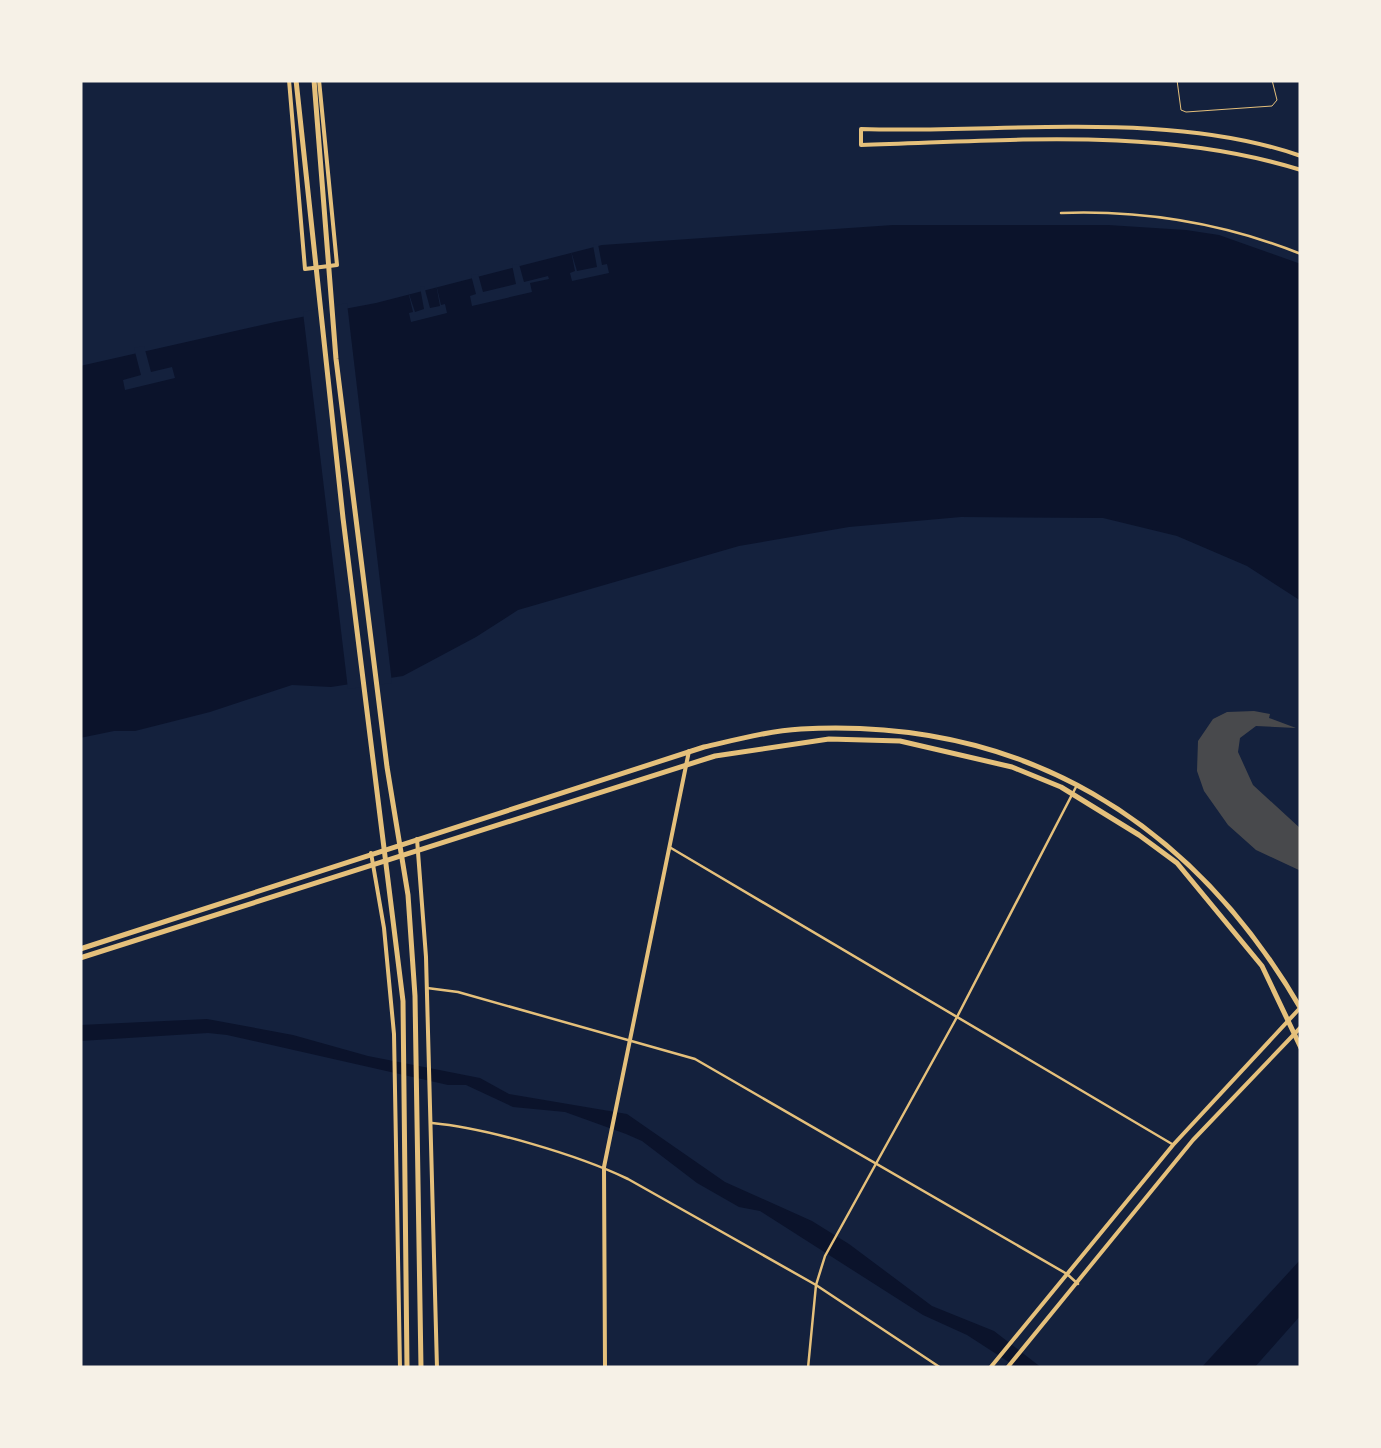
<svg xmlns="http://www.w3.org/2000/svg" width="1381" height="1448" viewBox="0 0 1381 1448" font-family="Arial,sans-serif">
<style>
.water{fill:#0b132b}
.pier{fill:#14213d}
.building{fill:#48494c}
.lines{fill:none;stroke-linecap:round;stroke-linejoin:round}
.service{stroke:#e5c07b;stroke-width:1}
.minor{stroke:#e5c07b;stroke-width:2.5}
.tertiary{stroke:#e5c07b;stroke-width:4}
.secondary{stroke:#e5c07b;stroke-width:5}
.primary{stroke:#e5c07b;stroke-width:5}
</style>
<rect width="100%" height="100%" fill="#14213d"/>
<g class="water">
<polygon points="893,225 1108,225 1186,230 1219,235 1301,264 1301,601 1247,566 1177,536 1103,518 961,517 849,527 739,546 518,610 476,637 403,676 331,687 292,685 210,712 135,731 114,731 80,738 80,366 275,322 376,303 602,245"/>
<polygon points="207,1019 293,1035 368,1056 480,1078 509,1094 627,1114 725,1182 812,1221 849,1244 932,1306 994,1331 1042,1368 1018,1368 967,1335 923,1315 760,1211 739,1207 697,1183 642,1141 626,1134 565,1112 513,1107 466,1085 448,1085 227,1035 208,1033 80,1041 80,1025"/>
<polygon points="1301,1259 1301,1315 1254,1368 1201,1368"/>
</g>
<g class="pier">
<polygon points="598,244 602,265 607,264 609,273 572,281 570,273 575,271 571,251 577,271 597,267 593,245"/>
<polygon points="519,264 524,282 548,276 549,279 530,283 532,292 472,306 470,296 476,294 471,275 478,274 483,292 516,284 512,265"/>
<polygon points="436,284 441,305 445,304 447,313 411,322 409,313 413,312 408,291 415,312 424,309 420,287 424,286 430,308 440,306"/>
<polygon points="347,303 392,683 348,689 303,312"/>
<polygon points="144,346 151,372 172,367 175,378 125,390 123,380 141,375 134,348"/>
</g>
<polygon class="building" points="1254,711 1270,714 1269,718 1296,728 1256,726 1240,738 1238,752 1253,785 1301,829 1301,871 1256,850 1228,825 1204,791 1197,771 1198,741 1213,719 1227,712"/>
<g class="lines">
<polyline class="service" points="1177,80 1181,110 1186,112 1272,106 1277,100 1272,80"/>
<g class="minor">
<path d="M1061,213C1144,210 1223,223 1301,254"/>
<polyline points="671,848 1172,1144"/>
<polyline points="427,988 458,992 695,1059 1067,1274 1078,1284"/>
<path d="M432,1123C487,1128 578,1155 628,1179L816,1285L941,1368"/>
<polyline points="808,1368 816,1285 825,1256 957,1017 1077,785"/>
</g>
<g class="tertiary">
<polyline points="289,80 305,269 337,265 319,80"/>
<path d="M1301,156C1167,109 1002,134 861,129V145C1007,141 1159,126 1301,170"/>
<polyline points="417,839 426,957 437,1368"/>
<polyline points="371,853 384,928 394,1034 400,1368"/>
<polyline points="605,1368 604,1167 689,751"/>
<polyline points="990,1368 1173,1145 1300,1008"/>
<polyline points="1007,1368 1193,1140 1301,1027"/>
</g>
<g class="secondary">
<path d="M80,949L704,747C735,740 768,731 801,729C1022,717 1191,820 1301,1009"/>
<polyline points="80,958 715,756 829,739 900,741 1012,767 1061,787 1139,835 1177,863 1262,966 1301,1048"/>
</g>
<g class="primary">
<polyline points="296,80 343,518 403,1001 407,1368"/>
<polyline points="314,80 336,359 387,767 408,895 415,996 421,1368"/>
</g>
</g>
<rect width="1381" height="1448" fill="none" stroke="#f6f1e7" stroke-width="165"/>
</svg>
